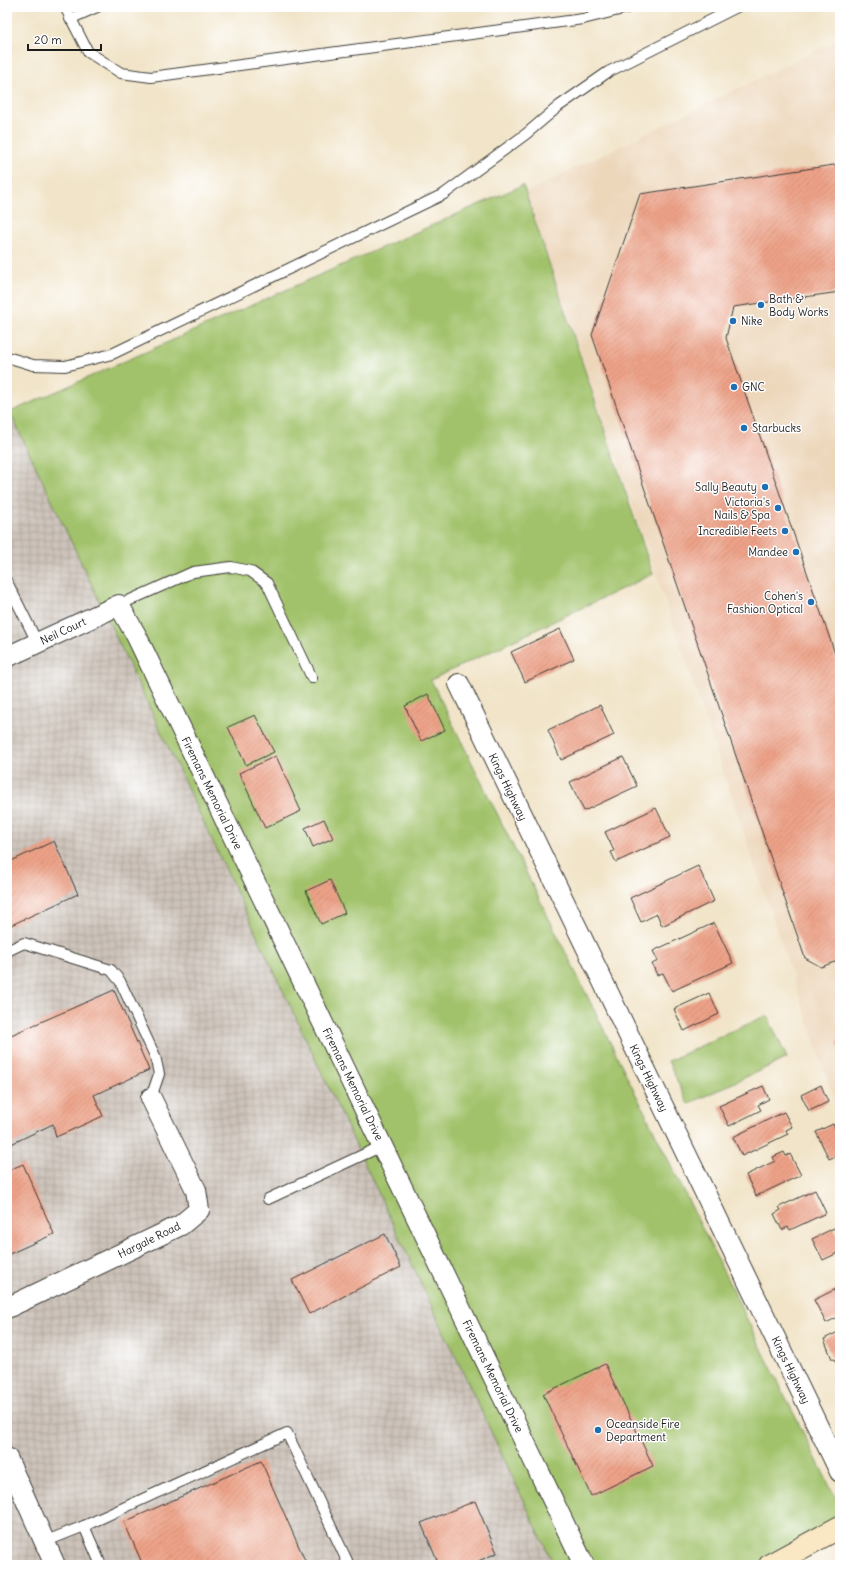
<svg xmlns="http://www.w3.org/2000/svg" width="847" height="1572" viewBox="0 0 847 1572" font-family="Delius,sans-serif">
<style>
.built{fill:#edd7bb}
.industrial{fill:url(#industrial-grid)}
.grass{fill:#a1c26a;stroke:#5e6f43}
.building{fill:url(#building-hatch)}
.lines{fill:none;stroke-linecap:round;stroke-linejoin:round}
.lane-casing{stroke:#3c3a36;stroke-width:12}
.street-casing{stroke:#3c3a36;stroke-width:22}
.secondary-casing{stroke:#3c3a36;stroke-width:24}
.lane{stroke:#fff;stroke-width:10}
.street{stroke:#fff;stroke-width:20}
.secondary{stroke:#fae7c3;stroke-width:22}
.poi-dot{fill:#1f6fb2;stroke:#fff;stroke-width:1.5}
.labels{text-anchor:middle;stroke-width:3;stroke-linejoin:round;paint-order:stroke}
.poi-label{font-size:11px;fill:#1c1c1c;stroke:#fff;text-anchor:start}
.street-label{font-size:11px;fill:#1c1c1c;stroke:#fff}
</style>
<defs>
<pattern id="industrial-grid" width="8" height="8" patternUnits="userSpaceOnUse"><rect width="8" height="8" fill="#ccc2b9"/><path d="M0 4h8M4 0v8" fill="none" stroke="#afa69e"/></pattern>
<pattern id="building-hatch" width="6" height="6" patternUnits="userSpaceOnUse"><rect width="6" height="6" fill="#eda288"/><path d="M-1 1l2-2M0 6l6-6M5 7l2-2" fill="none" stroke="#cb8b75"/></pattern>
</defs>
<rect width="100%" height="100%" fill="#fff"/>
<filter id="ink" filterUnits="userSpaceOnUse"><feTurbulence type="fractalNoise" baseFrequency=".025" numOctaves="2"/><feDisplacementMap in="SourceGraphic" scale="8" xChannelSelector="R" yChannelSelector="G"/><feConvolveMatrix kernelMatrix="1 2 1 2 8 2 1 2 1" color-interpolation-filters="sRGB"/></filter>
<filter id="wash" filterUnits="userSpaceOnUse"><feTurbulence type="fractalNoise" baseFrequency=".012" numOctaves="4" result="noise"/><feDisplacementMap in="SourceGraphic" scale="16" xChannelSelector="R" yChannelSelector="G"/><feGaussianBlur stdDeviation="0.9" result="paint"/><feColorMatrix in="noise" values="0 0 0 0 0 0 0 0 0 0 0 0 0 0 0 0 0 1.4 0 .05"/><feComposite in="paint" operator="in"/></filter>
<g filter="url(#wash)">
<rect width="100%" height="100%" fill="#f1e4c8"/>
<polygon class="built" points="840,39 840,1116 526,192"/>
<polygon class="industrial" points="7,405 10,412 554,1565 7,1565"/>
<g class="grass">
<polygon points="523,185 653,574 431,680 840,1507 840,1521 760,1565 554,1565 10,412"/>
<polygon points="767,1015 787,1058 688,1104 668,1061"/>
</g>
<g id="blocks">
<g class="building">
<polygon points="840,164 840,292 733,307 726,338 840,668 840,960 821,967 805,958 592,335 640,194"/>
<polygon points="560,629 574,659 525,682 511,652"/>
<polygon points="428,694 445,730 421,741 405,706"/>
<polygon points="600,705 614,735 561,760 548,730"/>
<polygon points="255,715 274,752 246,765 228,727"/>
<polygon points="276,756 301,811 265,828 239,773"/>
<polygon points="623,757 637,786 584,811 570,782"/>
<polygon points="656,808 670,837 616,862 611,852 614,851 605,832"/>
<polygon points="324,819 333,838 313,847 305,828"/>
<polygon points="7,838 11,846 7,848"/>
<polygon points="54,841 78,894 7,927 7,863"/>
<polygon points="698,866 714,901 662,926 657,914 641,922 630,898"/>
<polygon points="330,880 345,913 321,924 306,891"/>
<polygon points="714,923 733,963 672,991 663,973 657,975 652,964 658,961 653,951"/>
<polygon points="114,990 149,1070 94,1095 103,1116 56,1137 53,1124 7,1146 7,1027 11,1035"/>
<polygon points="709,993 719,1014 684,1031 674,1009"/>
<polygon points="840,1041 840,1051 837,1042"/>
<polygon points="821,1085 828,1102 809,1111 801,1095"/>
<polygon points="763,1086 769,1099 758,1105 761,1110 729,1126 719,1106"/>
<polygon points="784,1112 792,1127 786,1130 788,1134 742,1156 733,1137"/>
<polygon points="833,1124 840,1138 840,1154 829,1159 816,1132"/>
<polygon points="784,1152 786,1156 790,1154 801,1175 756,1196 746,1175 775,1161 773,1157"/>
<polygon points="23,1164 54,1234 7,1255 7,1171"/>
<polygon points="815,1190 826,1213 790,1230 788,1227 782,1230 774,1214 781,1210 779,1207"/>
<polygon points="834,1228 840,1240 840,1252 823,1260 812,1239"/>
<polygon points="385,1234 401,1267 309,1314 292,1280"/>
<polygon points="840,1287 840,1316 826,1323 814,1300"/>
<polygon points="840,1331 840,1370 834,1359 832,1359 824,1339"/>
<polygon points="605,1364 653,1466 591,1496 543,1394"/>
<polygon points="261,1461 307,1565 143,1565 124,1522"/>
<polygon points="475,1501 497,1553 469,1565 439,1565 421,1523"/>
</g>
</g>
</g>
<g filter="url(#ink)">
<use href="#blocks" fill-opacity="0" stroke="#3c3a36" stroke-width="1"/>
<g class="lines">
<defs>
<g id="lane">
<polyline points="65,7 88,52 121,73 151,77 583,19 631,7"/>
<polyline points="70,19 97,7"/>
<polyline points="7,357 33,365 65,366 112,354 444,194 526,134 559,106 608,72 737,7"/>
<polyline points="7,582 37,642"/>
<polyline points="119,605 193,572 231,567 250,571 267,583 312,678"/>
<polyline points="7,951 24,943 111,970 120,981 155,1056 159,1074 151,1098"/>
<polyline points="268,1199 382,1146"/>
<polyline points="84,1526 287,1433 349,1565"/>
<polyline points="44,1542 84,1526 101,1565"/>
</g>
<g id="street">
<polyline points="7,657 119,605 136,635 584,1565"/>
<polyline points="459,684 840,1472"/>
<polyline points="7,1308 181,1225 199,1210 196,1190 151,1098"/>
<polyline points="7,1458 55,1565"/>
</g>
<polyline id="secondary" points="770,1565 840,1527"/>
</defs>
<use href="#lane" class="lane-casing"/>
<use href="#street" class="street-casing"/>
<use href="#secondary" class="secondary-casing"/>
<use href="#lane" class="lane"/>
<use href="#street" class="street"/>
<use href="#secondary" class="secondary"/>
</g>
</g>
<g class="poi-dot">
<circle cx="761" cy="305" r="4"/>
<circle cx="733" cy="321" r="4"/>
<circle cx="734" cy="387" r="4"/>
<circle cx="744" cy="428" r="4"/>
<circle cx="765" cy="487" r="4"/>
<circle cx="778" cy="508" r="4"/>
<circle cx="785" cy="531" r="4"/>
<circle cx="796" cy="552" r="4"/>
<circle cx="811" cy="602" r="4"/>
<circle cx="598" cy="1430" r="4"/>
</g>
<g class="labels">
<g class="poi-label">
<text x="769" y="303">Bath &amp;<tspan x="769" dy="13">Body Works</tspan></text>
<text x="741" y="325">Nike</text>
<text x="742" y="391">GNC</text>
<text x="752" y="432">Starbucks</text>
<text x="757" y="491" text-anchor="end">Sally Beauty</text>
<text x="770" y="506" text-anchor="end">Victoria's<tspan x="770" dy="13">Nails &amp; Spa</tspan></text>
<text x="777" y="535" text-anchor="end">Incredible Feets</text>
<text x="788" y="556" text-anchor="end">Mandee</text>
<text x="803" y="600" text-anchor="end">Cohen's<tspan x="803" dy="13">Fashion Optical</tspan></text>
<text x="606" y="1428">Oceanside Fire<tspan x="606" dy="13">Department</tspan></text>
</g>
<g class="street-label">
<text transform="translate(63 631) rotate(-25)" y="4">Neil Court</text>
<text transform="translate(508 787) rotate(64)" y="4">Kings Highway</text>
<text transform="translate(212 793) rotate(64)" y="4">Firemans Memorial Drive</text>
<text transform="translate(649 1078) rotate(64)" y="4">Kings Highway</text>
<text transform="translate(353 1084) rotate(64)" y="4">Firemans Memorial Drive</text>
<text transform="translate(149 1240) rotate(-26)" y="4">Hargale Road</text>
<text transform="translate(791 1370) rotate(64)" y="4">Kings Highway</text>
<text transform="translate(493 1376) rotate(64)" y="4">Firemans Memorial Drive</text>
</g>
</g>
<rect width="847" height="1572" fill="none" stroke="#fff" stroke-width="24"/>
<path d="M28 44v6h73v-6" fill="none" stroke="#1c1c1c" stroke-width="2"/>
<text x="34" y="44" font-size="12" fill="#1c1c1c" stroke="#ffffff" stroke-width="3" paint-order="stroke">20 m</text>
</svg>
